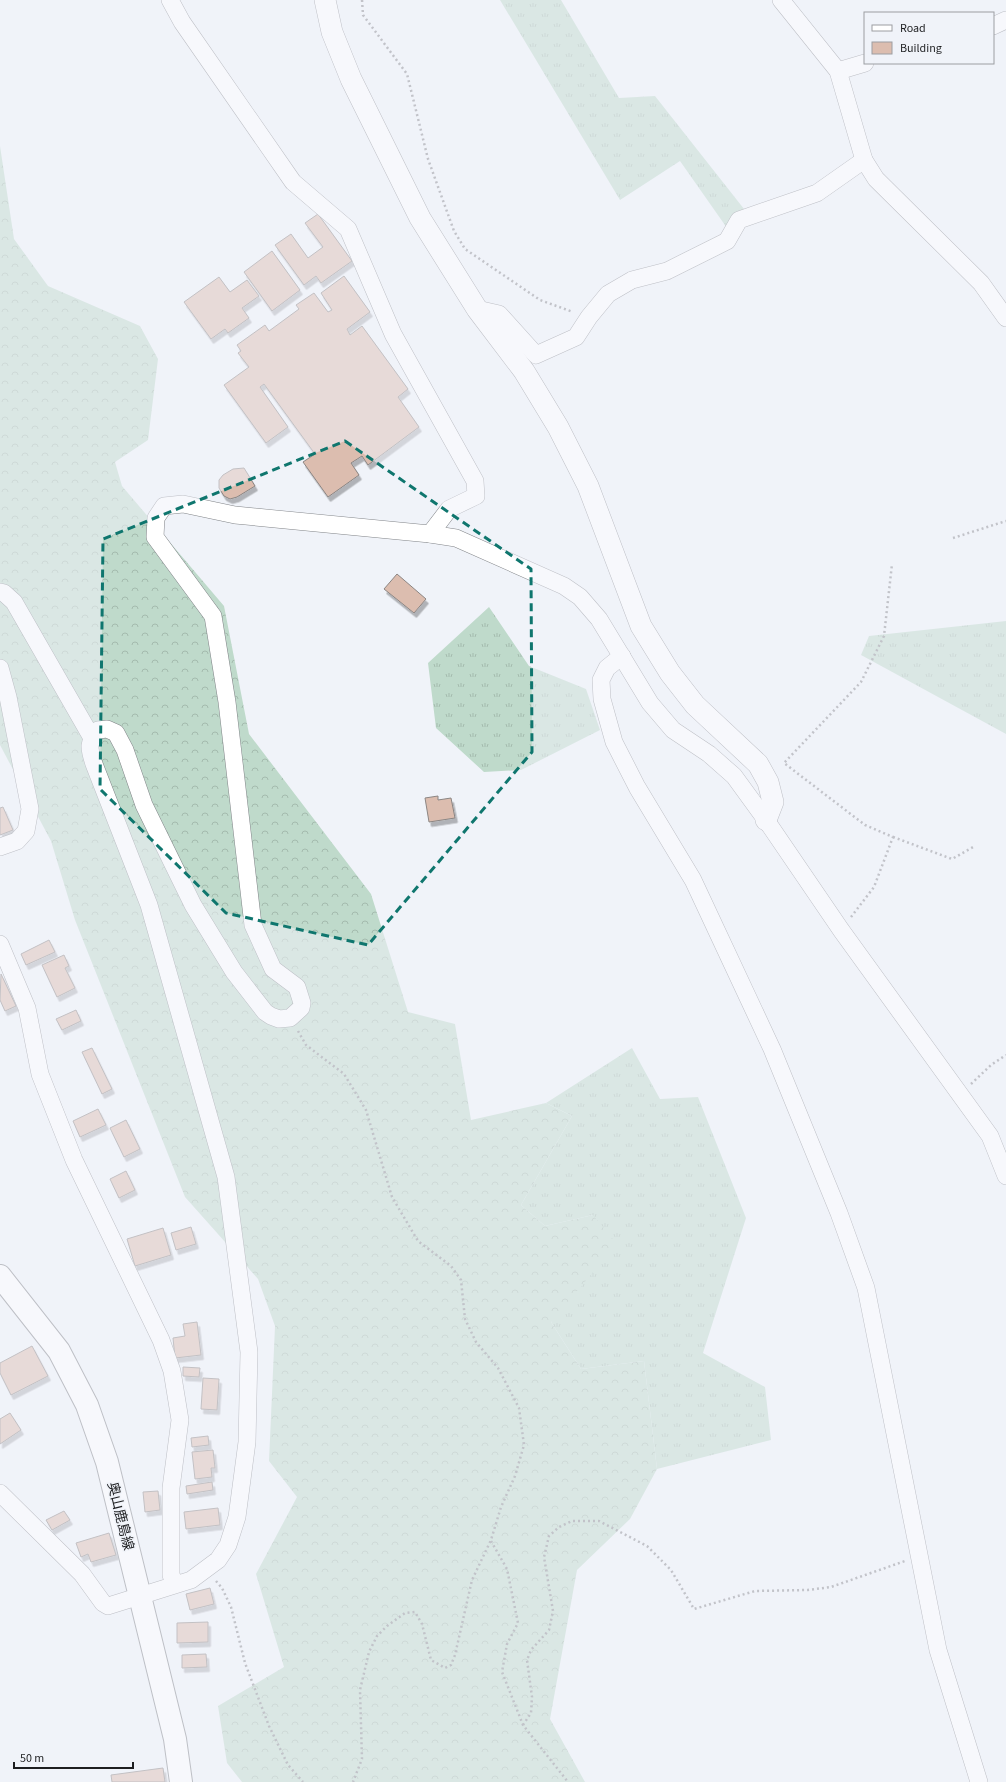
<svg xmlns="http://www.w3.org/2000/svg" width="1006" height="1782" viewBox="0 0 1006 1782" font-family="'Source Sans 3','Noto Sans JP',sans-serif">
<style>
.grass{fill:url(#grass-tufts)}
.forest{fill:url(#forest-crowns)}
.building{fill:#dcbdaf;stroke:#8b8583;filter:url(#shadow)}
.lines{fill:none;stroke-linecap:round;stroke-linejoin:round}
.minor-casing{stroke:#818488;stroke-width:18}
.tertiary-casing{stroke:#818488;stroke-width:22}
.secondary-casing{stroke:#818488;stroke-width:24}
.path{stroke:#898b8f;stroke-width:2.5;stroke-dasharray:2 3;stroke-linecap:butt}
.minor{stroke:#fff;stroke-width:17}
.tertiary{stroke:#fff;stroke-width:21}
.secondary{stroke:#fff;stroke-width:22}
.marked{fill:none;stroke:#0f766e;stroke-width:3;stroke-dasharray:8 5;stroke-linejoin:round}
.labels{text-anchor:middle;stroke-width:3;stroke-linejoin:round;paint-order:stroke}
.street-label{font-size:14px;fill:#1d1e20;stroke:#f0f3f9}
</style>
<defs>
<pattern id="grass-tufts" width="24" height="20" patternUnits="userSpaceOnUse"><rect width="24" height="20" fill="#bfdacb"/><path d="M3 7l-1-3M5 7V3M7 7l1-3M15 17l-1-3M17 17v-4M19 17l1-3" fill="none" stroke="#a4bbae"/></pattern>
<pattern id="forest-crowns" width="20" height="18" patternUnits="userSpaceOnUse"><rect width="20" height="18" fill="#bfdacb"/><path d="M2 6a3 3 0 1 1 6 0M12 15a3 3 0 1 1 6 0" fill="none" stroke="#a4bbae"/></pattern>
<filter id="shadow"><feDropShadow dx="2.5" dy="4.5" stdDeviation="0" flood-color="#0004"/></filter>
</defs>
<rect width="100%" height="100%" fill="#f0f3f9"/>
<g class="grass">
<polygon points="500,0 561,0 619,98 655,96 748,214 727,228 680,161 620,200"/>
<polygon points="489,607 529,666 586,689 600,730 521,770 484,772 436,728 428,663"/>
<polygon points="1006,621 1006,734 861,655 869,636"/>
<polygon points="632,1048 660,1099 698,1097 746,1218 703,1353 765,1387 771,1440 657,1469 644,1361 581,1369 551,1322 593,1215 545,1226 521,1205 572,1116 546,1103"/>
</g>
<polygon class="forest" points="0,146 14,239 48,286 140,326 158,359 148,440 115,462 122,486 224,606 249,734 371,894 408,1012 455,1024 471,1120 546,1103 572,1116 521,1205 545,1226 593,1215 617,1244 551,1322 581,1369 644,1361 657,1469 630,1519 577,1570 550,1719 585,1782 242,1782 227,1763 218,1706 284,1667 256,1574 297,1497 269,1461 275,1326 258,1279 185,1197 75,920 51,841 0,745"/>
<g class="building">
<polygon points="318,214 352,261 321,283 316,276 304,285 275,245 291,234 308,258 323,247 305,223"/>
<polygon points="272,251 300,290 272,311 244,272"/>
<polygon points="344,276 370,312 347,329 350,335 362,326 408,389 398,397 419,427 368,465 362,456 351,463 359,475 328,497 303,462 315,454 264,384 260,387 288,427 266,443 224,385 249,367 238,353 241,351 237,345 265,325 269,331 299,309 296,305 314,293 328,312 332,310 321,293"/>
<polygon points="219,277 230,292 247,280 259,296 242,308 249,318 228,333 225,329 211,339 184,302"/>
<polygon points="244,468 255,486 237,497 230,499 224,496 219,488 219,480 223,475 233,469"/>
<polygon points="397,574 426,599 414,613 384,589"/>
<polygon points="438,796 438,800 451,798 455,818 429,822 425,798"/>
<polygon points="3,807 13,830 0,835 0,808"/>
<polygon points="49,940 55,952 26,965 21,954"/>
<polygon points="64,955 69,966 65,968 75,988 57,997 42,965"/>
<polygon points="1,974 16,1006 5,1011 0,1000"/>
<polygon points="76,1010 81,1021 62,1030 56,1019"/>
<polygon points="92,1048 112,1089 102,1094 82,1052"/>
<polygon points="98,1109 106,1125 80,1137 73,1121"/>
<polygon points="126,1120 140,1149 124,1157 110,1128"/>
<polygon points="126,1171 135,1190 119,1198 110,1179"/>
<polygon points="191,1227 196,1244 176,1250 171,1233"/>
<polygon points="163,1228 171,1255 135,1266 127,1239"/>
<polygon points="197,1322 201,1355 175,1358 173,1338 185,1336 183,1324"/>
<polygon points="32,1346 48,1376 11,1395 0,1373 0,1363"/>
<polygon points="183,1367 200,1368 199,1377 183,1376"/>
<polygon points="203,1378 219,1379 217,1410 201,1409"/>
<polygon points="10,1413 21,1430 0,1444 0,1419"/>
<polygon points="208,1436 209,1445 192,1447 191,1438"/>
<polygon points="213,1450 215,1468 211,1468 212,1477 195,1479 192,1452"/>
<polygon points="212,1482 213,1490 187,1494 186,1486"/>
<polygon points="158,1491 160,1510 145,1512 143,1492"/>
<polygon points="218,1508 220,1525 186,1529 184,1512"/>
<polygon points="64,1511 70,1520 52,1530 46,1520"/>
<polygon points="109,1533 116,1555 91,1562 88,1554 81,1557 76,1543"/>
<polygon points="210,1588 214,1604 190,1610 186,1594"/>
<polygon points="208,1622 208,1642 177,1643 177,1623"/>
<polygon points="206,1654 207,1667 182,1668 182,1655"/>
<polygon points="163,1768 165,1782 112,1782 111,1775"/>
</g>
<g class="lines">
<defs>
<g id="minor">
<polyline points="170,0 182,22 293,182 348,229 393,334 475,481 476,496 449,509 430,534"/>
<polyline points="781,0 838,71 864,160 876,179 981,283 1006,318"/>
<polyline points="993,26 1006,20"/>
<polyline points="838,71 865,63"/>
<polyline points="477,309 499,314 536,355 576,337 589,317 608,294 632,280 667,271 727,241 739,220 817,193 864,160"/>
<polyline points="0,592 4,593 14,602 92,738"/>
<polyline points="622,656 607,668 601,680 602,699 614,742 637,787 693,880 772,1049 839,1213 866,1288 938,1650 979,1782"/>
<polyline points="0,668 8,697 30,809 26,831 17,841 0,847"/>
<polyline points="0,944 27,1008 40,1074 74,1160 161,1340 172,1371 180,1420 171,1488 171,1575 175,1584"/>
<path d="M0,1493L82,1574L103,1603L108,1606L191,1580L218,1560L228,1545L237,1517L247,1442L249,1352L226,1177L149,905L94,764C89,748 87,744 98,730L107,729L116,733L125,750L144,805L193,905L234,972L265,1012L271,1016L279,1019L290,1018L301,1008L302,1003L297,987L273,969L253,925L227,702L213,616L155,537L156,518L164,506L183,504L235,515L430,534L456,538L564,586L580,597L599,619L650,703L673,730L709,754L734,776L766,820L841,930L990,1136L1006,1176"/>
</g>
<polyline id="tertiary" points="325,0 332,32 351,79 420,218 477,309 524,371 558,427 588,486 641,626 670,673 695,705 758,764 768,782 773,802 766,820"/>
<polyline id="secondary" points="0,1276 59,1351 87,1405 107,1462 175,1739 181,1782"/>
</defs>
<use href="#minor" class="minor-casing"/>
<use href="#tertiary" class="tertiary-casing"/>
<use href="#secondary" class="secondary-casing"/>
<g class="path">
<polyline points="362,0 363,15 407,74 428,159 454,231 465,249 540,300 573,312"/>
<polyline points="953,538 1006,521"/>
<polyline points="893,837 952,859 975,846"/>
<polyline points="851,917 874,887 893,837 865,825 784,763 861,682 884,636 892,564"/>
<polyline points="298,1031 306,1045 344,1074 366,1110 392,1197 418,1241 451,1266 461,1280 465,1319 476,1342 498,1368 519,1408 524,1445 515,1476 501,1507 491,1540 472,1580 455,1655 451,1665 445,1668 431,1660 422,1624 415,1612 405,1613 387,1626 377,1636 369,1652 360,1690 362,1759 353,1782"/>
<polyline points="971,1084 991,1065 1006,1055"/>
<polyline points="491,1541 507,1569 518,1623 507,1644 502,1672 523,1725 568,1782"/>
<polyline points="216,1581 222,1588 231,1607 245,1663 269,1726 288,1765 303,1782"/>
<polyline points="523,1725 531,1713 532,1697 527,1660 531,1650 549,1630 553,1611 544,1557 549,1536 559,1527 572,1521 599,1521 647,1546 671,1570 694,1609 755,1591 808,1590 831,1587 905,1561"/>
</g>
<use href="#minor" class="minor"/>
<use href="#tertiary" class="tertiary"/>
<use href="#secondary" class="secondary"/>
</g>
<path d="M0 0H1006V1782H0ZM345,441L531,569L532,752L368,945L226,913L100,789L103,539Z" fill="#f0f3f9" fill-opacity=".55" fill-rule="evenodd"/>
<path class="marked" d="M345,441L531,569L532,752L368,945L226,913L100,789L103,539Z"/>
<g class="labels">
<g class="street-label">
<text transform="translate(121 1516) rotate(76)" y="5">奥山鹿島線</text>
</g>
</g>
<rect x="864" y="12" width="130" height="52" fill="#f0f3f9" stroke="#9c9ea2"/>
<rect x="872" y="25" width="20" height="6" fill="#ffffff" stroke="#9c9ea2"/>
<text x="900" y="32" font-size="12" fill="#1d1e20">Road</text>
<rect x="872" y="42" width="20" height="12" fill="#dcbdaf" stroke="#9c9ea2"/>
<text x="900" y="52" font-size="12" fill="#1d1e20">Building</text>
<path d="M14 1762v6h119v-6" fill="none" stroke="#1d1e20" stroke-width="2"/>
<text x="20" y="1762" font-size="12" fill="#1d1e20" stroke="#f0f3f9" stroke-width="3" paint-order="stroke">50 m</text>
</svg>
